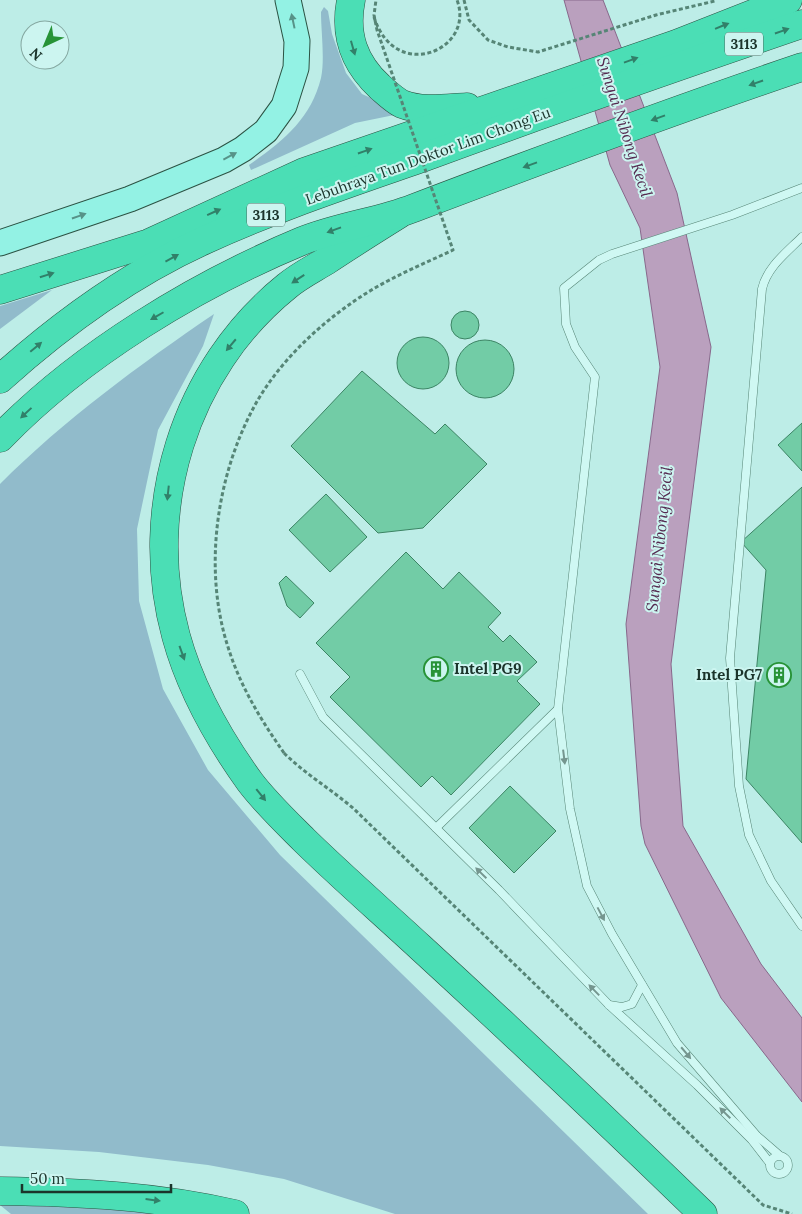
<svg xmlns="http://www.w3.org/2000/svg" width="802" height="1214" viewBox="0 0 802 1214" font-family="Lora,serif">
<style>
.green{fill:#91bbcb}
.water{fill:#baa0be;stroke:#88688b}
.building{fill:#72cca6;stroke:#3c8464}
.lines{fill:none;stroke-linecap:round;stroke-linejoin:round}
.lane-casing{stroke:#568576;stroke-width:9}
.primary-casing{stroke:#2b5243;stroke-width:27}
.highway-casing{stroke:#2b5243;stroke-width:29}
.path{stroke:#568576;stroke-width:3;stroke-dasharray:4 2.5;stroke-linecap:butt}
.lane{stroke:#cff8f3;stroke-width:8}
.primary{stroke:#93f2e4;stroke-width:25}
.highway{stroke:#4bdeb5;stroke-width:28}
.path-bridge{stroke:#568576;stroke-width:3;stroke-dasharray:4 2.5;stroke-linecap:butt}
.oneway{fill:#579388}
.oneway2{fill:#318069}
.oneway3{fill:#75968f}
.labels{text-anchor:middle;stroke-width:4;stroke-linejoin:round;paint-order:stroke}
.shield{fill:#ccf5f0;stroke:#506e66;stroke-width:1}
.shield-label{font-size:14px;font-weight:bold;fill:#1b342b}
.street-label{font-size:15px;fill:#1b342b;stroke:#ccf5f0}
.poi-label{font-size:15px;font-weight:bold;fill:#1b342b;stroke:#ccf5f0;text-anchor:start}
.water-label{font-size:16px;font-style:italic;fill:#542a50;stroke:#ccf5f0}
</style>
<rect width="100%" height="100%" fill="#bdede7"/>
<g class="green">
<path d="M324,7L328,11L332,34L346,73L362,94L404,113L355,123L251,170L249,165C282,142 311,119 321,78C325,59 321,31 321,12Z"/>
<polygon points="52,290 0,329 0,306"/>
<path d="M214,314L203,346L158,430L137,529L139,601L163,689L208,770L280,855L648,1214H395L284,1179L208,1165L99,1152L0,1146V484C64,420 139,365 214,314Z"/>
<polygon points="0,1197 168,1214 11,1214 0,1205"/>
</g>
<polygon class="water" points="564,0 603,0 677,193 711,347 671,664 683,826 761,964 802,1018 802,1102 721,998 645,844 641,826 626,624 660,367 640,228 610,165"/>
<g class="building">
<circle cx="465" cy="325" r="14"/>
<circle cx="423" cy="363" r="26"/>
<circle cx="485" cy="369" r="29"/>
<polygon points="362,371 435,434 445,424 487,464 423,528 378,533 291,446"/>
<polygon points="802,423 802,471 778,445"/>
<polygon points="802,487 802,843 746,779 766,570 741,542"/>
<polygon points="326,494 367,537 330,572 289,530"/>
<polygon points="406,552 443,589 459,572 501,613 488,627 503,642 510,635 537,662 517,681 540,704 451,795 432,776 421,787 330,697 350,677 316,643"/>
<polygon points="286,576 314,603 300,618 287,606 279,583"/>
<polygon points="510,786 556,831 514,873 469,828"/>
</g>
<g class="lines">
<defs>
<g id="lane">
<path d="M802,237C786,253 767,267 762,289L730,658L739,786L749,835L771,881L802,926"/>
<polyline points="300,674 323,717 499,890 609,1005 697,1085 752,1140 769,1162"/>
<polyline points="436,828 558,709"/>
<polyline points="609,1005 622,1007 632,1004 642,985"/>
<polyline points="779,1155 757,1136 677,1043 612,934 587,886 570,809 558,709 595,377 575,347 566,324 564,288 599,260 612,254 732,215 802,188"/>
<circle cx="779" cy="1165" r="9"/>
</g>
<polyline id="primary" points="0,243 130,199 224,160 243,149 266,131 284,106 296,68 297,41 288,0"/>
<g id="highway">
<path d="M351,0C344,35 354,63 380,87C387,93 394,100 402,104C422,112 446,108 467,107"/>
<path d="M398,215C374,230 350,245 326,261C313,269 299,276 287,286C184,369 141,509 176,636C190,687 219,739 250,782C266,803 285,821 304,840C342,877 381,911 420,947C516,1035 610,1124 703,1214"/>
<polyline points="0,290 149,243 304,172 676,44 788,0"/>
<path d="M0,379C61,324 130,274 205,240C279,206 357,181 433,154C556,109 679,66 802,24"/>
<path d="M0,438C80,355 196,285 302,241C339,226 378,222 414,208C543,159 672,111 802,67"/>
<path d="M0,1191C79,1192 158,1196 235,1214"/>
</g>
</defs>
<use href="#lane" class="lane-casing"/>
<use href="#primary" class="primary-casing"/>
<use href="#highway" class="highway-casing"/>
<g class="path">
<polyline points="464,0 469,20 488,40 508,47 538,52 656,15 715,1"/>
<path d="M374,17C395,84 476,50 457,0"/>
<path d="M284,753C305,774 331,789 354,809L763,1205L792,1214"/>
</g>
<use href="#lane" class="lane"/>
<use href="#primary" class="primary"/>
<use href="#highway" class="highway"/>
<path class="path-bridge" d="M284,753C261,720 240,686 228,647C203,570 216,476 255,405C277,365 315,328 353,302C384,280 419,266 453,250L377,30L374,15L376,0"/>
</g>
<defs><path id="oneway-solid" d="M-6-.8H1V-3.2L6.5 0L1 3.2V.8H-6Z" transform="scale(1.25)"/></defs>
<g class="oneway">
<use href="#oneway-solid" transform="translate(293 21) rotate(-102)"/>
<use href="#oneway-solid" transform="translate(230 156) rotate(-28)"/>
<use href="#oneway-solid" transform="translate(79 216) rotate(-19)"/>
</g>
<g class="oneway2">
<use href="#oneway-solid" transform="translate(722 26) rotate(-22)"/>
<use href="#oneway-solid" transform="translate(782 31) rotate(-19)"/>
<use href="#oneway-solid" transform="translate(353 48) rotate(74)"/>
<use href="#oneway-solid" transform="translate(631 60) rotate(-20)"/>
<use href="#oneway-solid" transform="translate(756 83) rotate(161)"/>
<use href="#oneway-solid" transform="translate(658 118) rotate(160)"/>
<use href="#oneway-solid" transform="translate(365 151) rotate(-19)"/>
<use href="#oneway-solid" transform="translate(530 165) rotate(160)"/>
<use href="#oneway-solid" transform="translate(214 212) rotate(-24)"/>
<use href="#oneway-solid" transform="translate(334 230) rotate(160)"/>
<use href="#oneway-solid" transform="translate(172 258) rotate(-29)"/>
<use href="#oneway-solid" transform="translate(47 275) rotate(-18)"/>
<use href="#oneway-solid" transform="translate(298 279) rotate(147)"/>
<use href="#oneway-solid" transform="translate(157 316) rotate(150)"/>
<use href="#oneway-solid" transform="translate(231 345) rotate(130)"/>
<use href="#oneway-solid" transform="translate(36 347) rotate(-40)"/>
<use href="#oneway-solid" transform="translate(26 413) rotate(137)"/>
<use href="#oneway-solid" transform="translate(168 493) rotate(96)"/>
<use href="#oneway-solid" transform="translate(182 653) rotate(70)"/>
<use href="#oneway-solid" transform="translate(261 795) rotate(51)"/>
<use href="#oneway-solid" transform="translate(153 1200) rotate(7)"/>
</g>
<g class="oneway3">
<use href="#oneway-solid" transform="translate(564 757) rotate(83)"/>
<use href="#oneway-solid" transform="translate(481 873) rotate(-136)"/>
<use href="#oneway-solid" transform="translate(601 914) rotate(62)"/>
<use href="#oneway-solid" transform="translate(594 990) rotate(-134)"/>
<use href="#oneway-solid" transform="translate(686 1053) rotate(50)"/>
<use href="#oneway-solid" transform="translate(725 1113) rotate(-135)"/>
</g>
<defs>
<symbol id="building-ring" viewBox="-11 -11 22 22"><circle r="9.5" fill="#ccf5f0" stroke="#279337" stroke-width="1.5"/><path d="M-4-6H4V6H1V3H-1V6H-4ZM-2.5-4.3h1.7v1.8h-1.7ZM.8-4.3h1.7v1.8H.8ZM-2.5-1h1.7V.8h-1.7ZM.8-1h1.7V.8H.8Z" fill="#279337"/></symbol>
</defs>
<g fill-rule="evenodd">
<use href="#building-ring" x="422" y="655" width="28" height="28"/>
<use href="#building-ring" x="765" y="661" width="28" height="28"/>
</g>
<g class="labels">
<g class="shield">
<rect x="725" y="32.5" width="38" height="23" rx="4"/>
<rect x="247" y="203.5" width="38" height="23" rx="4"/>
</g>
<g class="shield-label">
<text x="744" y="49">3113</text>
<text x="266" y="220">3113</text>
</g>
<g class="street-label">
<text transform="translate(428 156) rotate(-20)" y="5">Lebuhraya Tun Doktor Lim Chong Eu</text>
</g>
<g class="poi-label">
<text x="454" y="674">Intel PG9</text>
<text x="762" y="680" text-anchor="end">Intel PG7</text>
</g>
<g class="water-label">
<text transform="translate(625 127) rotate(72)" y="6">Sungai Nibong Kecil</text>
<text transform="translate(659 539) rotate(-84)" y="6">Sungai Nibong Kecil</text>
</g>
</g>
<g transform="translate(45 45) rotate(224)"><circle r="24" fill="#ccf5f0" stroke="#85a8a1"/>
<path d="M0-4L9 19L0 12L-9 19Z" fill="#279337"/>
<text y="-8" font-size="14" font-weight="bold" text-anchor="middle" fill="#1b342b">N</text>
</g>
<path d="M22 1184v8h149v-8" fill="none" stroke="#1b342b" stroke-width="2.5"/>
<text x="30" y="1184" font-size="15" fill="#1b342b" stroke="#ccf5f0" stroke-width="4" paint-order="stroke">50 m</text>
</svg>
